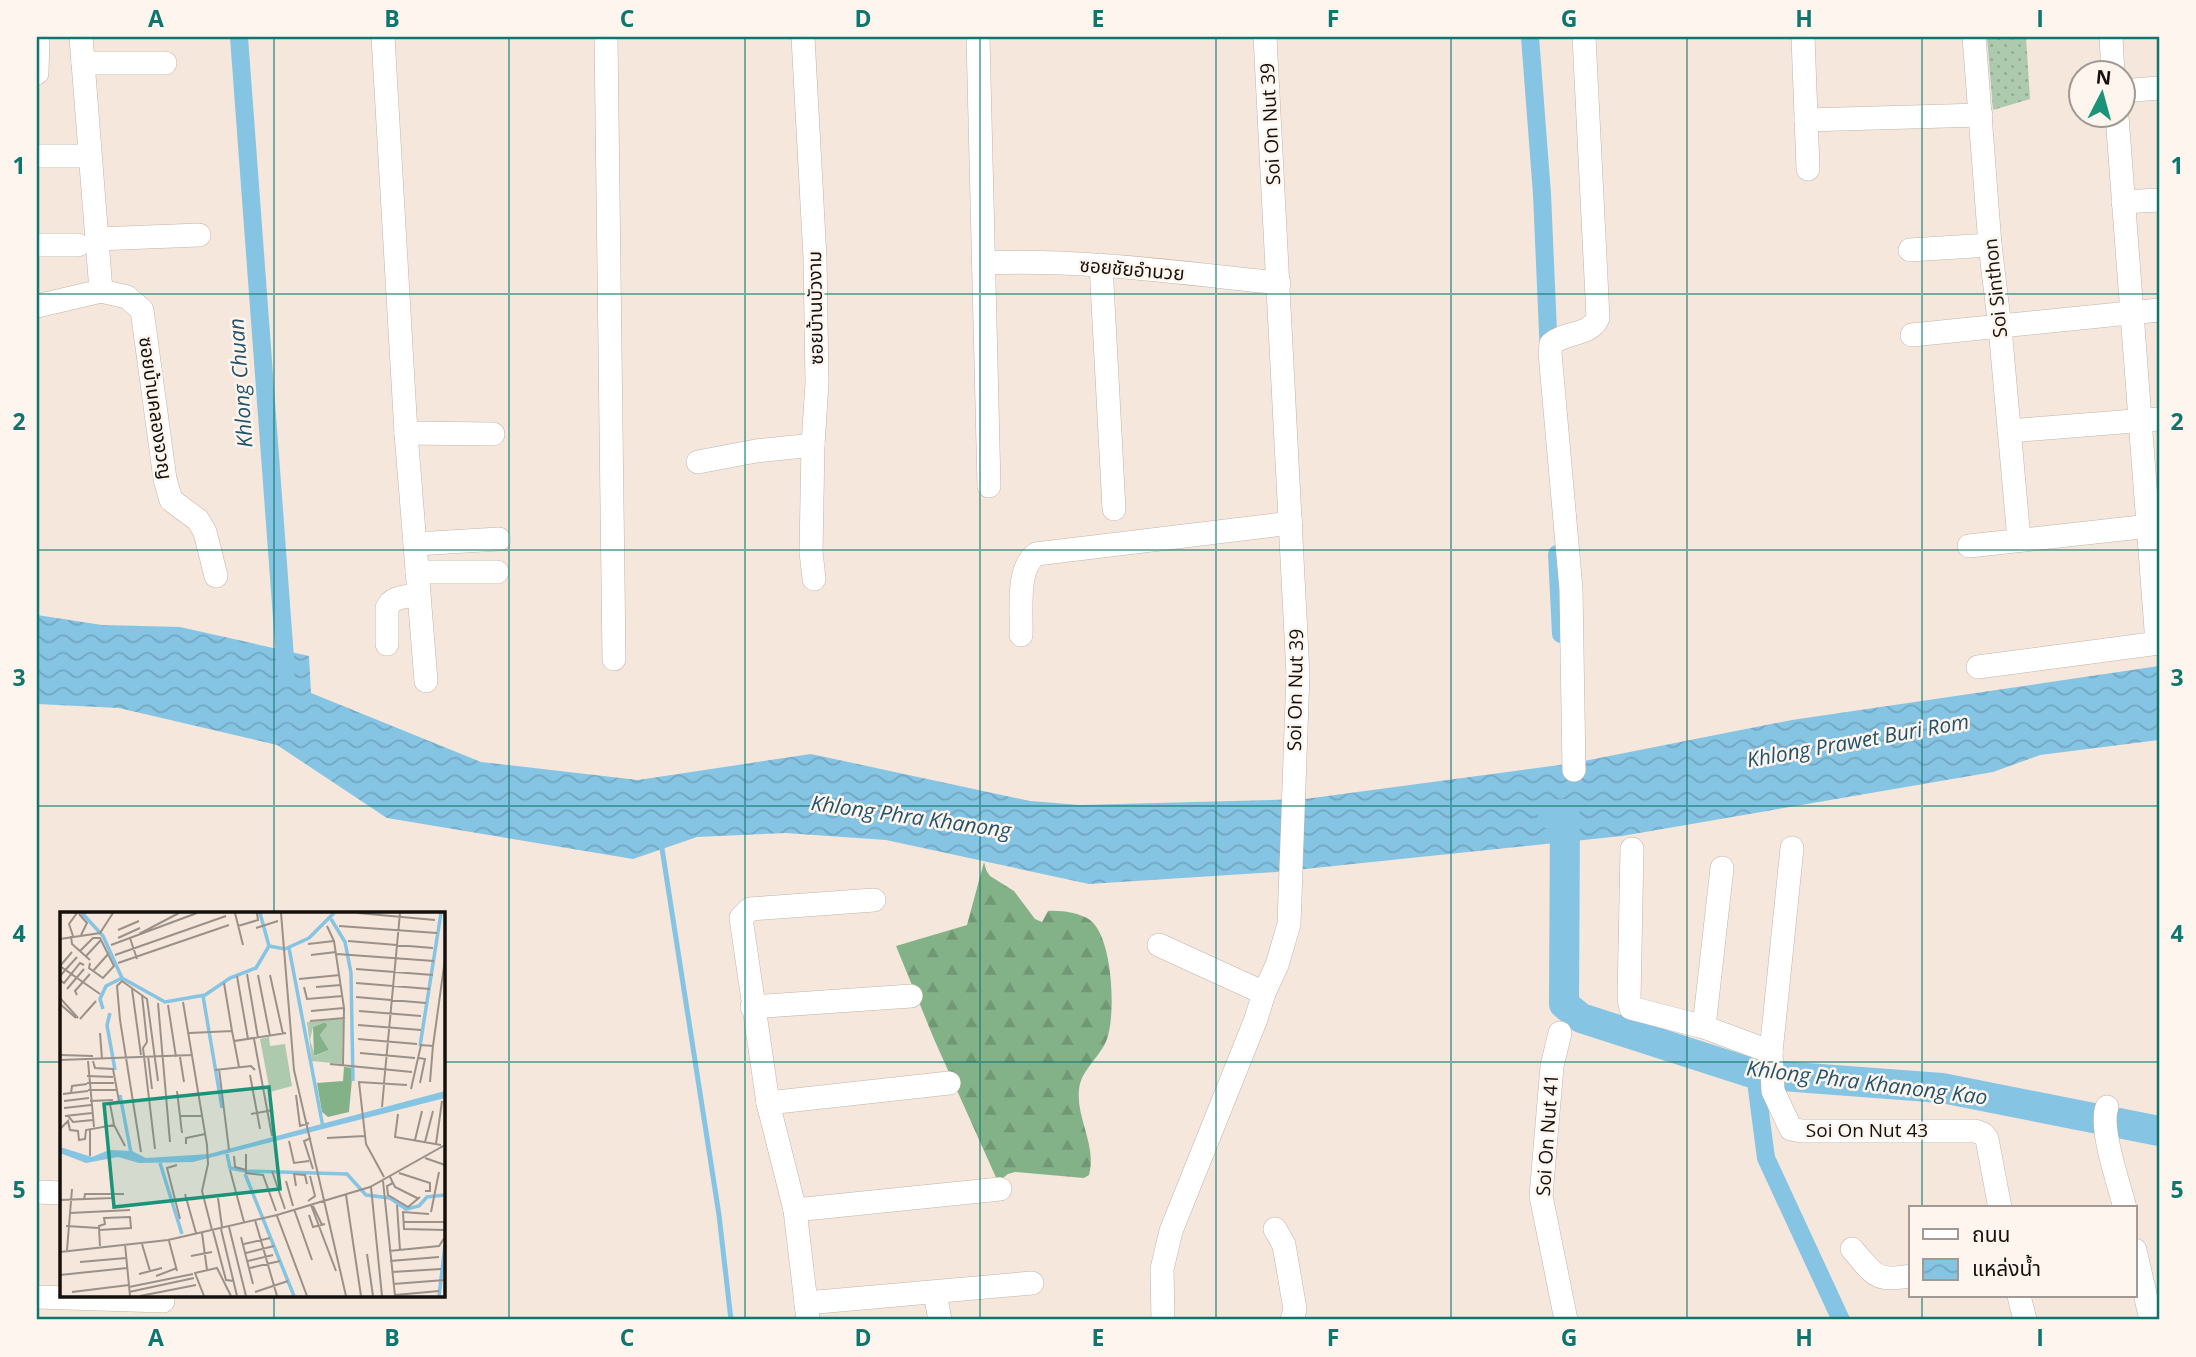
<svg xmlns="http://www.w3.org/2000/svg" width="2196" height="1357" viewBox="0 0 2196 1357" font-family="'Open Sans','Noto Sans Thai',sans-serif">
<style>
.forest{fill:url(#forest-firs)}
.garden{fill:url(#garden-dots)}
.water{fill:url(#water-waves)}
.lines{fill:none;stroke-linecap:round;stroke-linejoin:round}
.stream{stroke:#85c4e3;stroke-width:5}
.canal{stroke:#85c4e3;stroke-width:18}
.river{stroke:#85c4e3;stroke-width:30}
.minor-casing{stroke:#c1b4a9;stroke-width:24}
.minor{stroke:#fff;stroke-width:23}
.grid{fill:none;stroke:#0f766e;stroke-width:2;stroke-opacity:0.55}
.labels{text-anchor:middle;stroke-width:5;stroke-linejoin:round;paint-order:stroke}
.street-label{font-size:19px;fill:#15100c;stroke:#fef5ef}
.water-label{font-size:21px;font-style:italic;fill:#22536a;stroke:#fef5ef}
.inset-river{fill:none;stroke:#85c4e3;stroke-width:3.5}
.inset-road{fill:none;stroke:#9b9189;stroke-width:2}
.view{fill:#1a9378;fill-opacity:0.15;stroke:#1a9378;stroke-width:3.5}
.inset-edge{fill:none;stroke:#15100c;stroke-width:3.5}
.neatline{fill:none;stroke:#0f766e;stroke-width:2.5}
.grid-label{font-size:23px;text-anchor:middle;font-weight:bold;fill:#0f766e}
</style>
<defs>
<pattern id="forest-firs" width="22" height="20" patternUnits="userSpaceOnUse" patternTransform="scale(1.75)"><rect width="22" height="20" fill="#84b288"/><path d="M5 1l3.5 6h-7zM16 11l3.5 6h-7z" fill="#719874"/></pattern>
<pattern id="garden-dots" width="8" height="8" patternUnits="userSpaceOnUse" patternTransform="scale(1.75)"><rect width="8" height="8" fill="#adc9ae"/><path d="M2 2h.1M6 6h.1" fill="none" stroke="#94ac94" stroke-width="1.8" stroke-linecap="round"/></pattern>
<pattern id="water-waves" width="16" height="10" patternUnits="userSpaceOnUse" patternTransform="scale(1.75)"><rect width="16" height="10" fill="#85c4e3"/><path d="M0 5q4-4 8 0t8 0" fill="none" stroke="#72a7c2"/></pattern>
</defs>
<rect width="100%" height="100%" fill="#f5e7dc"/>
<path class="forest" d="M984,862L986,870L990,876L1014,891L1035,919L1042,922L1048,911C1061,910 1080,913 1090,920C1113,937 1116,1014 1107,1039C1100,1058 1081,1069 1079,1090C1076,1119 1097,1145 1089,1175L1084,1178L1015,1172L1008,1174L998,1182L934,1039L896,946L967,925Z"/>
<polygon class="garden" points="1987,37 2026,37 2030,99 1993,110"/>
<polygon class="water" points="37,615 102,625 180,627 309,656 311,693 481,762 638,780 811,754 1030,801 1080,805 1305,799 1574,763 1792,720 2159,666 2159,740 2040,755 1993,772 1622,836 1276,872 1089,884 886,840 786,833 697,837 633,859 387,818 277,745 119,708 37,704"/>
<g class="lines">
<polyline class="stream" points="661,842 719,1215 731,1320"/>
<g class="canal">
<polyline points="239,37 286,672"/>
<polyline points="1530,37 1542,194 1549,355"/>
<polyline points="1557,554 1561,634"/>
<polyline points="1755,1074 1766,1158 1841,1320"/>
</g>
<polyline class="river" points="1553,815 1565,814 1564,1004 1581,1018 1755,1074 1942,1088 2159,1131"/>
<defs>
<g id="minor">
<polyline points="383,37 406,433 426,681"/>
<polyline points="606,37 614,659"/>
<polyline points="803,37 815,258 817,383 813,445 811,552 814,579"/>
<polyline points="978,37 989,486"/>
<polyline points="1803,37 1808,169"/>
<polyline points="1974,37 1990,245 2000,328 2019,539"/>
<polyline points="2111,37 2113,74"/>
<polyline points="83,63 165,63"/>
<polyline points="37,73 38,37"/>
<polyline points="2122,91 2159,88"/>
<polyline points="2117,116 2157,643"/>
<polyline points="1806,120 1981,115"/>
<polyline points="37,156 79,156"/>
<polyline points="2123,202 2159,200"/>
<polyline points="97,239 199,235"/>
<polyline points="37,245 78,245"/>
<polyline points="1910,250 1990,245"/>
<path d="M984,263C1083,259 1181,273 1279,283"/>
<polyline points="1101,265 1114,509"/>
<polyline points="101,291 127,297 142,310 165,479 171,500 198,520 205,532 216,576"/>
<polyline points="37,306 101,291 81,37"/>
<polyline points="1912,335 2159,310"/>
<polyline points="2009,431 2159,419"/>
<polyline points="406,433 493,434"/>
<polyline points="698,462 756,451 813,445"/>
<polyline points="415,544 499,539"/>
<polyline points="1969,546 2159,525"/>
<polyline points="417,572 497,572"/>
<path d="M1021,635C1022,611 1016,569 1036,554L1291,523"/>
<path d="M387,644V608C392,596 407,597 418,594"/>
<polyline points="1978,667 2159,643"/>
<path d="M1574,770L1571,589L1550,353L1551,344C1565,331 1589,337 1598,318L1584,37"/>
<polyline points="1792,848 1771,1052 1773,1091 1791,1129 1802,1131 1975,1131 1983,1134 1987,1139 2000,1208"/>
<polyline points="1632,849 1629,999 1631,1008 1704,1027 1771,1052"/>
<polyline points="1159,945 1264,993"/>
<polyline points="752,1007 911,996"/>
<polyline points="1704,1027 1722,868"/>
<polyline points="1560,1033 1552,1066 1541,1196 1566,1320"/>
<polyline points="768,1103 949,1083"/>
<path d="M2107,1107C2099,1128 2119,1184 2125,1208"/>
<polyline points="37,1192 61,1193"/>
<polyline points="795,1210 1000,1189"/>
<polyline points="1275,1229 1284,1245 1295,1309 1292,1320"/>
<path d="M1852,1249C1875,1275 1874,1282 1911,1276"/>
<polyline points="2135,1250 2151,1320"/>
<polyline points="935,1293 940,1320"/>
<polyline points="2019,1296 2025,1320"/>
<polyline points="37,1297 163,1301"/>
<polyline points="806,1303 1032,1283"/>
<polyline points="808,1320 795,1210 768,1103 741,918 750,909 874,900"/>
<polyline points="1163,1320 1162,1269 1171,1231 1256,1019 1264,993 1277,965 1289,924 1298,674 1265,37"/>
</g>
</defs>
<use href="#minor" class="minor-casing"/>
<use href="#minor" class="minor"/>
</g>
<path class="grid" d="M274,37V914M509,37V1320M745,37V1320M980,37V1320M1216,37V1320M1451,37V1320M1687,37V1320M1922,37V1208M37,294H2159M37,550H2159M37,806H2159M37,1062H61M443,1062H2159M274,1296V1320M1922,1296V1320"/>
<g class="labels">
<g class="street-label">
<text transform="translate(1270 124) rotate(-93)" y="7">Soi On Nut 39</text>
<text transform="translate(1132 269) rotate(5)" y="7">ซอยชัยอำนวย</text>
<text transform="translate(1995 288) rotate(-96)" y="7">Soi Sinthon</text>
<text transform="translate(815 308) rotate(-91)" y="7">ซอยบ้านบัวงาม</text>
<text transform="translate(156 408) rotate(82)" y="7">ซอยบ้านคลองจวญ</text>
<text transform="translate(1295 690) rotate(-89)" y="7">Soi On Nut 39</text>
<text x="1867" y="1137">Soi On Nut 43</text>
<text transform="translate(1547 1135) rotate(-86)" y="7">Soi On Nut 41</text>
</g>
<g class="water-label">
<text transform="translate(241 383) rotate(-94)" y="7">Khlong Chuan</text>
<text transform="translate(1858 741) rotate(-10)" y="7">Khlong Prawet Buri Rom</text>
<text transform="translate(911 817) rotate(8)" y="7">Khlong Phra Khanong</text>
<text transform="translate(1867 1083) rotate(7)" y="7">Khlong Phra Khanong Kao</text>
</g>
</g>
<g transform="translate(60 912)">
<rect width="385" height="385" fill="#f5e7dc"/>
<path d="M265,110L268,113L260,123L269,138L254,144L253,115ZM284,155L293,156L289,200L268,205L262,200L257,171L283,169Z" fill="#84b288"/>
<path d="M283,107L282,152L252,149L247,110ZM265,110L268,113L260,123L269,138L255,144L250,128L253,115ZM209,125L210,134L225,132L232,174L210,180L200,127Z" fill="#adc9ae" fill-rule="evenodd"/>
<path d="M385,179V186L133,250L79,251L58,245L26,251L0,241V235L32,245L49,238L72,239L86,246L149,242Z" fill="#85c4e3"/>
<path class="inset-river" d="M22,1L43,24L62,66L105,90L145,83L170,66L196,56L209,34L225,37L249,26L274,1M200,1L209,34M271,7L285,30L291,61L293,169M229,36L263,215M143,84L162,196M43,97L40,87L46,74L62,66M50,101L47,113L55,158M360,134L381,1M60,183L71,241M167,242L170,256L185,259L287,262L306,283L330,286L346,297L359,294L367,285L385,283M100,251L122,322M185,262L234,384M379,384L385,333"/>
<path class="inset-road" d="M175,1L183,33M221,1L234,158L286,384M298,1L375,8M19,2L27,11L21,23M178,14L198,8L197,1M267,14L274,29L284,96L283,153M279,14L377,21M196,16L218,9M58,18L79,9M79,22L119,1M11,24L12,32L30,48M13,24L9,12L17,1M58,26L80,16M70,26L77,47M0,27L40,21L53,1M288,29L373,36M248,32L274,29M51,33L137,1M20,39L33,26H40L54,54L43,66L29,56L30,51M12,40L0,54L40,82M277,42L374,49M55,43L166,4M251,43L276,40M26,44L41,28M58,51L169,13M296,57L373,63M33,59L49,41M187,62L198,126M198,63L210,124M210,63L223,122M0,64L17,45M177,64L188,127M239,67L280,63M0,68L4,71L20,51L24,53M164,71L172,119M296,71L370,77M244,75L247,87L283,84M256,75L281,73M7,77L24,57M72,77L81,143M17,83L15,79L30,62M82,83L87,130L83,136L95,237M296,85L366,91M0,86L18,106M123,90L147,233L148,252L142,279L152,318M98,91L110,230M0,92L16,106M108,93L116,145M251,99L284,96M299,99L361,104M20,107L36,89M250,109L285,106M298,113L361,118M40,121L42,147M129,121L172,119L174,129L226,121M194,127L212,224M298,127L357,132M174,129L179,155M300,141L355,146M0,143L33,144M88,144L92,177M120,145L124,170M359,146L365,147L360,171M0,148L132,143M28,149L34,215M270,152L352,160M159,157L169,238M155,158L191,154L195,158M190,163L200,217M27,164L53,165M370,170L373,133M27,171H54M324,171L340,1M351,177L361,133L373,134L385,47M28,178H56M117,179L122,221M11,181L12,174L27,172M3,182L28,179M236,183L240,214L249,211M4,189L29,186M30,189L53,188M322,195L324,173M4,196L31,193M191,202L213,198M338,202L335,225L381,233M5,204L32,201M8,204L13,210L33,208M120,204H143M54,213L65,234M0,217L8,209L10,218L18,219L19,228L25,227L26,218L54,213L50,192L59,189L53,157L35,156L33,149M251,226L244,229L253,257M267,226L305,224M355,228L362,199M229,229L234,251L249,249M365,230L373,199M126,232V226L145,222M376,232L382,189M81,240L60,108L57,74L62,69L87,87L98,169M186,242V261L203,263L216,299M30,244V218M174,244L175,255L186,258M365,246L385,253M117,253L107,256L120,307M170,258L184,310M212,259L225,297M339,261L370,271V279H365M324,265L306,232L299,170L347,173M330,265L335,275L359,287M226,269L233,294M323,269L335,384M333,271L327,274L328,283L348,295L360,285M236,274L234,262L245,263L247,272M311,275L322,384M125,282L136,321M286,283L301,384M158,286L162,315M0,288L52,286V282H64M24,288L25,282H52M248,289L255,284L250,264M251,293L276,359M337,293L340,338M253,294L262,313M234,297L252,348M371,300L379,260M10,301L70,298M369,302L343,300L344,317L385,318M249,303L253,315L265,312M217,304L247,384M195,308L217,384M343,310H385M6,314L39,316M169,315L186,384M161,317L177,384M39,318L71,316L70,305L44,306L45,312L39,314V316L40,334M153,319L166,368L174,369M142,321L147,358M181,325L193,372M109,329L117,359M65,332L70,384M82,332L90,359M184,332L210,326M7,338L12,277M329,339L379,334L385,325M0,340L108,328L217,303L310,275L385,233M186,341L214,334M307,342L313,384M131,344L152,340M188,349L213,343M330,349L379,345M20,350L66,346M190,356L220,349M332,360L381,357M79,362L102,356M0,363L67,356M96,364L117,356M333,372L385,368M69,375L133,362M12,380L69,373M69,380L134,366M195,380L228,369M335,383L379,379M80,384L136,373M144,384L135,361L157,356L171,384"/>
<path class="view" d="M209,175L220,277L54,295L44,192Z"/>
<rect width="385" height="385" class="inset-edge"/>
</g>
<rect width="2196" height="1357" fill="none" stroke="#fef5ef" stroke-width="77"/>
<rect x="1909" y="1206" width="228" height="91" fill="#fef5ef" stroke="#a19994" stroke-width="2"/>
<rect x="1923" y="1229" width="35" height="10" fill="#ffffff" stroke="#a19994" stroke-width="2"/>
<text x="1972" y="1242" font-size="21" fill="#15100c">ถนน</text>
<rect x="1923" y="1259" width="35" height="21" fill="url(#water-waves)" stroke="#a19994" stroke-width="2"/>
<text x="1972" y="1276" font-size="21" fill="#15100c">แหล่งน้ำ</text>
<g transform="translate(2102 94) rotate(6)"><circle r="33" fill="#fef5ef" stroke="#a19994" stroke-width="2"/>
<path d="M0-5L12 26L0 18L-12 26Z" fill="#1a9378"/>
<text y="-10" font-size="19" font-weight="bold" text-anchor="middle" fill="#15100c">N</text>
</g>
<rect x="38" y="38" width="2120" height="1280" class="neatline"/>
<g class="grid-label">
<text x="156" y="27">A</text>
<text x="392" y="27">B</text>
<text x="627" y="27">C</text>
<text x="863" y="27">D</text>
<text x="1098" y="27">E</text>
<text x="1333" y="27">F</text>
<text x="1569" y="27">G</text>
<text x="1804" y="27">H</text>
<text x="2040" y="27">I</text>
<text x="19" y="174">1</text>
<text x="2177" y="174">1</text>
<text x="19" y="430">2</text>
<text x="2177" y="430">2</text>
<text x="19" y="686">3</text>
<text x="2177" y="686">3</text>
<text x="19" y="942">4</text>
<text x="2177" y="942">4</text>
<text x="19" y="1198">5</text>
<text x="2177" y="1198">5</text>
<text x="156" y="1346">A</text>
<text x="392" y="1346">B</text>
<text x="627" y="1346">C</text>
<text x="863" y="1346">D</text>
<text x="1098" y="1346">E</text>
<text x="1333" y="1346">F</text>
<text x="1569" y="1346">G</text>
<text x="1804" y="1346">H</text>
<text x="2040" y="1346">I</text>
</g>
</svg>
